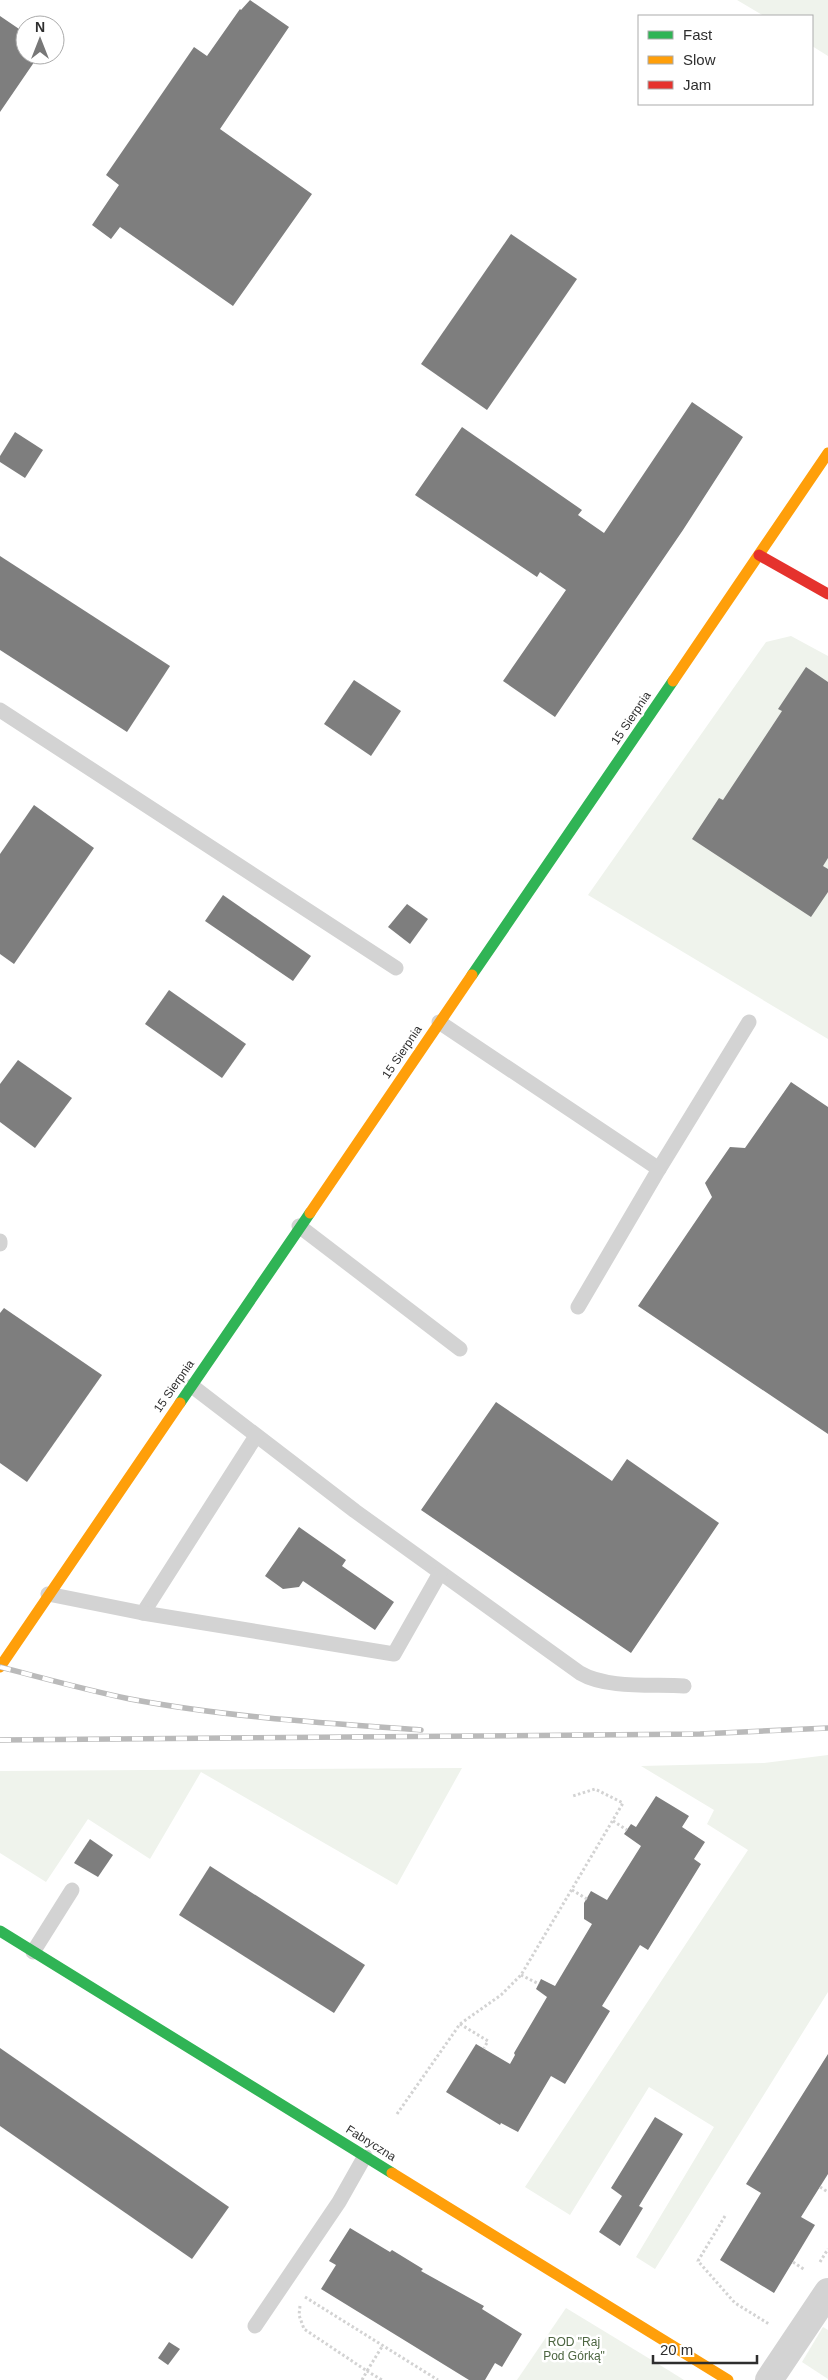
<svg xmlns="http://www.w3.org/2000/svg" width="828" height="2380" viewBox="0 0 828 2380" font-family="Helvetica,sans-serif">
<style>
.green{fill:#eff3ec}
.building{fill:#7e7e7e}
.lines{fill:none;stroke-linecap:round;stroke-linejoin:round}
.path{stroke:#d3d3d3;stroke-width:3;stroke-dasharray:2.5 2.5;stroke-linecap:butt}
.lane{stroke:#d3d3d3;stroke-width:15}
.street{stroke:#d3d3d3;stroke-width:28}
.fast{stroke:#30b455;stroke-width:11}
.slow{stroke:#ff9f0a;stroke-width:11}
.jam{stroke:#e5322d;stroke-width:11}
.rail-casing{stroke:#bababa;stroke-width:5.5}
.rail{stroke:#fff;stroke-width:4;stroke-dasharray:11;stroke-linecap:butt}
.labels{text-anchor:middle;stroke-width:5;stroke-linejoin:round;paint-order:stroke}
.street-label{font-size:12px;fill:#2e2e2e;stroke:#fff}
.park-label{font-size:12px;fill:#4c6540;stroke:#fff}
</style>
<rect width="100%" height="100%" fill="#fff"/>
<g class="green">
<polygon points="737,0 828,0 828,56 812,46 812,16 764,16"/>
<polygon points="791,636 828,656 828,1039 588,895 766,642"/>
<polygon points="828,1755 828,1992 655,2269 636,2257 714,2127 649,2087 570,2215 525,2187 748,1850 707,1824 714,1810 641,1766 764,1763"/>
<polygon points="462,1768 397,1885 201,1772 150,1859 88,1819 46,1882 0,1853 0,1771"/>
<polygon points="566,2308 668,2370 684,2380 517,2380"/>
<polygon points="823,2327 828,2330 828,2379 802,2362"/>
</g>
<g class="building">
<polygon points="250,0 289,27 220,129 312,194 233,306 120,227 111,239 92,225 119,185 106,175 194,47 207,56 240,9 241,10"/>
<polygon points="0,16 25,33 25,55 39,55 0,112"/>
<polygon points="511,234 577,279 487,410 421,364"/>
<polygon points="692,402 743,437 683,530 555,717 503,681 566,590 540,572 537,577 415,495 462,427 582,510 578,515 604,533"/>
<polygon points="15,432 43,450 25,478 0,462 0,456"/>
<polygon points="0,556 170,666 127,732 0,650"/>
<polygon points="806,667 828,682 828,858 823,866 828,869 828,892 811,917 692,839 719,798 723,800 782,711 778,709"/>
<polygon points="354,680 401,711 371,756 324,724"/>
<polygon points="34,805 94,848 14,964 0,954 0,854"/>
<polygon points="223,895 311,956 293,981 205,921"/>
<polygon points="407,904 428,919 410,944 388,927"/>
<polygon points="169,990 246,1044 222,1078 145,1024"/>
<polygon points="18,1060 72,1098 35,1148 0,1122 0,1084"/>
<polygon points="791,1082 828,1107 828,1434 638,1306 712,1197 705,1183 730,1147 745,1148"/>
<polygon points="4,1308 102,1375 27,1482 0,1463 0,1313"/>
<polygon points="496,1402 612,1481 627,1459 719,1523 631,1653 421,1510"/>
<polygon points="299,1527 346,1560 342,1566 394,1602 375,1630 303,1581 299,1587 283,1589 265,1576"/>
<polygon points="656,1796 689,1816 682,1827 705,1842 694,1859 701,1864 648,1950 640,1945 602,2006 610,2011 565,2084 551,2076 518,2132 501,2123 500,2125 446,2092 476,2044 510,2064 515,2055 514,2053 547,1997 536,1989 541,1979 555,1986 592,1924 584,1919 584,1903 591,1891 607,1900 641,1846 624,1834 631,1824 636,1827"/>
<polygon points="90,1839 113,1855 98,1877 74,1863"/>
<polygon points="210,1866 365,1965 334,2013 179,1915"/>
<polygon points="0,2048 229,2207 192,2259 0,2126"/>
<polygon points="828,2054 828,2174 801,2217 815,2225 774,2293 720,2260 761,2193 746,2184"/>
<polygon points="655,2117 683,2134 639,2206 643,2208 620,2246 599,2232 622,2196 611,2188"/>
<polygon points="350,2228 390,2252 392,2250 423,2269 421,2271 484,2306 482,2309 522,2334 502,2367 495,2363 485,2380 469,2380 321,2289 336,2265 329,2261"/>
<polygon points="169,2342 180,2349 168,2365 158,2358"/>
</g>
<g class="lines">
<g class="path">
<polyline points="613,1821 627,1830"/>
<polyline points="572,1890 587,1899"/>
<polyline points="521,1975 539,1984"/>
<polyline points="460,2024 488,2041 484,2048"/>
<polyline points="397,2114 460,2024 501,1995 521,1975 623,1803 595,1789 573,1796"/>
<polyline points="820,2187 828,2192"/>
<polyline points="725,2216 698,2261 735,2303 769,2324"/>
<polyline points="793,2262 805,2270"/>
<polyline points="820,2262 828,2249"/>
<polyline points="305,2297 438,2380"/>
<polyline points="300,2306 299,2315 304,2329 367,2371 383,2345"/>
<polyline points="362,2380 367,2371 382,2380"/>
</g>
<g class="lane">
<polyline points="0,710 396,968"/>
<polyline points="439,1022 659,1169 578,1307"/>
<polyline points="659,1169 749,1022"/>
<polyline points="299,1226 460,1349"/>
<polyline points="0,1241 0,1244"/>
<path d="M192,1386L355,1511L580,1673C607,1689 653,1684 684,1686"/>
<polyline points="48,1594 143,1613 256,1436"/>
<polyline points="143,1613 394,1654 440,1573"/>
<polyline points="33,1952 72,1890"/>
<polyline points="255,2326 339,2202 365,2156"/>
</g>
<polyline class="street" points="769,2380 828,2292"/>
<g class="fast">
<polyline points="472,975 673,681"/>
<polyline points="180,1403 310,1213"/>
<polyline points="0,1931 392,2173"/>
</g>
<g class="slow">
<polyline points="673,681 828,453"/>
<polyline points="310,1213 472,975"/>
<polyline points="0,1667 180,1403"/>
<polyline points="392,2173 728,2380"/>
</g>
<polyline class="jam" points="759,555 828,594"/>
<defs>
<g id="rail">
<path d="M0,1667C43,1678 86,1690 130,1699C226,1717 324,1723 421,1730"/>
<polyline points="0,1740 700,1734 828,1728"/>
</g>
</defs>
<use href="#rail" class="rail-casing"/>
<use href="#rail" class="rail"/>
</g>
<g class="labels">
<g class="street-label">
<text transform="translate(631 718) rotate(-56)" y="4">15 Sierpnia</text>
<text transform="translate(402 1052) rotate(-56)" y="4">15 Sierpnia</text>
<text transform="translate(174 1386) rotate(-55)" y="4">15 Sierpnia</text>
<text transform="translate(371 2143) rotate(32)" y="4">Fabryczna</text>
</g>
<g class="park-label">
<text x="574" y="2346">ROD "Raj<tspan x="574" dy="14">Pod Górką"</tspan></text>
</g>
</g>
<rect x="638" y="15" width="175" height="90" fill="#ffffff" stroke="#ababab"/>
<rect x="648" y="31" width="25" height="8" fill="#30b455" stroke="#ababab"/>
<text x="683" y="40" font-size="15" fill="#2e2e2e">Fast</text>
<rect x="648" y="56" width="25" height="8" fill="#ff9f0a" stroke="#ababab"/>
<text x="683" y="65" font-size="15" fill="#2e2e2e">Slow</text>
<rect x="648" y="81" width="25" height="8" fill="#e5322d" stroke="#ababab"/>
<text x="683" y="90" font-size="15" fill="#2e2e2e">Jam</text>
<g transform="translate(40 40)"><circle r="24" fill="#ffffff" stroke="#ababab"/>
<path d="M0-4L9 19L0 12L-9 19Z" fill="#777777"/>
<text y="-8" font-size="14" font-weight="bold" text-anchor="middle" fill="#2e2e2e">N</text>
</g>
<path d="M653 2355v8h104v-8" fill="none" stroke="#2e2e2e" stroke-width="2.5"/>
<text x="660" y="2355" font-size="15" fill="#2e2e2e" stroke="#ffffff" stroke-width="4" paint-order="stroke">20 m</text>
</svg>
